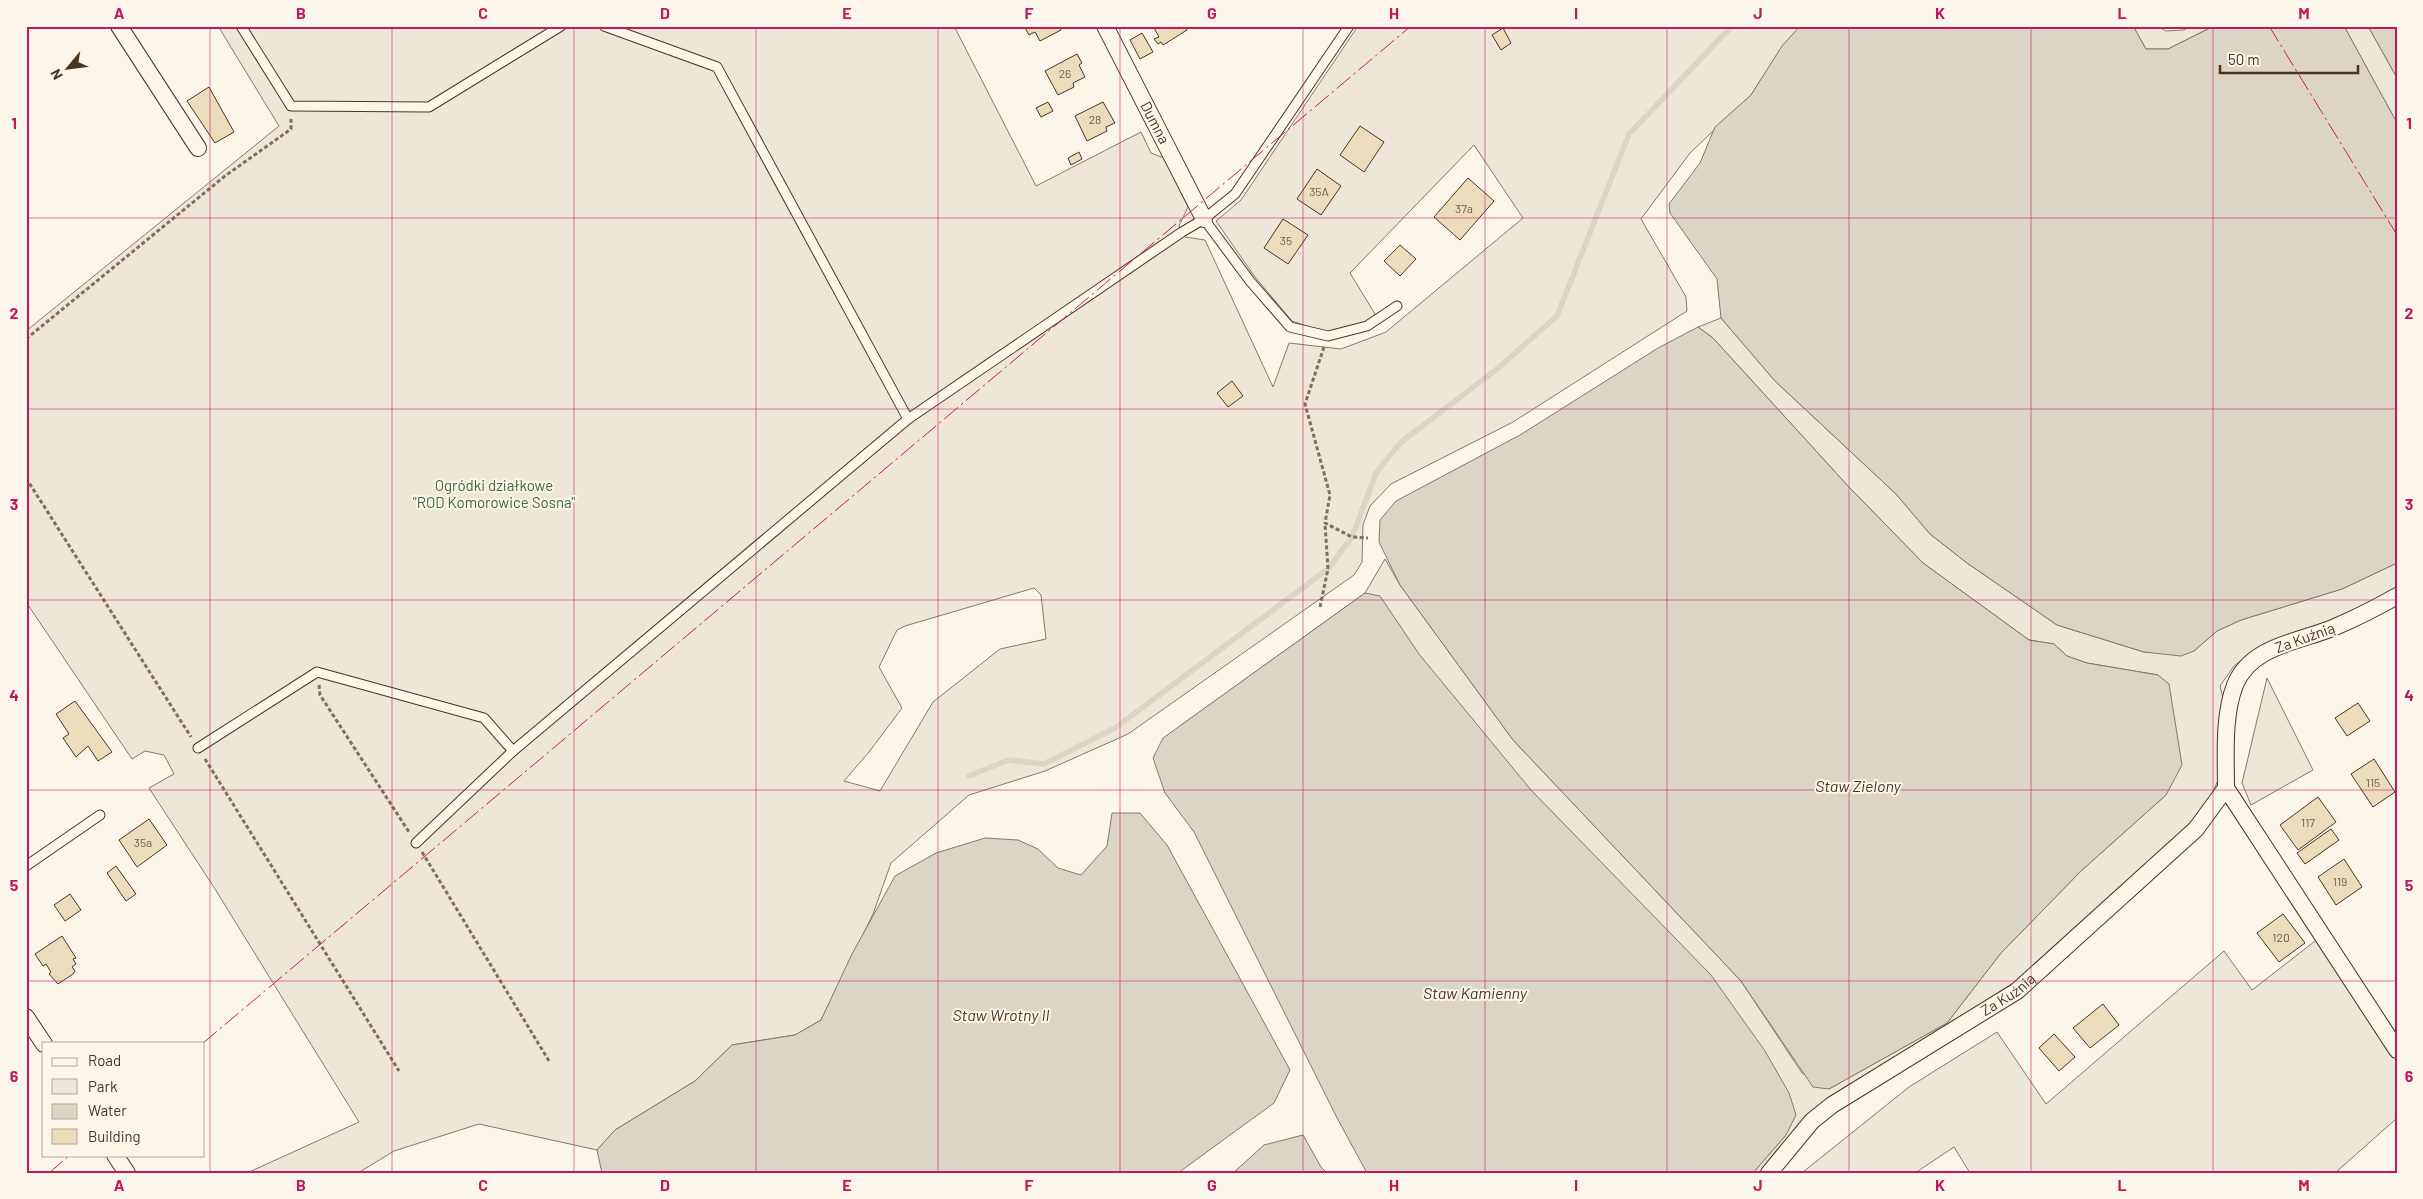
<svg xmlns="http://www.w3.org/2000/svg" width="2423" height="1199" viewBox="0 0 2423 1199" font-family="Barlow,sans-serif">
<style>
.green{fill:#ede6d9;stroke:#887966;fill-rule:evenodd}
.water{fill:#dcd4c6;stroke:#887966}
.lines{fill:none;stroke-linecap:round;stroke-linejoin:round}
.stream{stroke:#dcd4c6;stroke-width:5.5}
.building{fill:#ecdcbc;stroke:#4a3520}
.lane-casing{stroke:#4a3520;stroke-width:11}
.street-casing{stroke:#4a3520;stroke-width:18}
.path{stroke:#7f6f5c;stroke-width:3;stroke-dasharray:4 2.5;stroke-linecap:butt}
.lane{stroke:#fbf6e9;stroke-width:9}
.street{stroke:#fbf6e9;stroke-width:16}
.power{stroke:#c62828;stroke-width:1;stroke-dasharray:18 4 2.5 4;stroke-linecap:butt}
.grid{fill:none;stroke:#c2185b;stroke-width:1;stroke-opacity:0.55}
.labels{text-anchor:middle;stroke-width:4;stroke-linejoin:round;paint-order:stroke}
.number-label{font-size:12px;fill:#725f47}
.street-label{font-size:15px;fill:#4a3520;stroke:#fbf6e9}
.park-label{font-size:15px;fill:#436837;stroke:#fbf6e9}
.water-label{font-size:16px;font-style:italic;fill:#4a3520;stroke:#fbf6e9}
.neatline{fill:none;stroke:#c2185b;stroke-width:2}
.grid-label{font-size:16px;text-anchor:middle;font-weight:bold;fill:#c2185b}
</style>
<rect width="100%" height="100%" fill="#fbf6e9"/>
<g class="green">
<path d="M218,26H954L1036,186L1141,132L1151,153L1164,158L1188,207L1179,226L1185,237L1205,240L1273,387L1289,343L1341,349L1386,332L1523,218L1474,145L1350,273L1375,314L1369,321L1327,333L1292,321L1255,277L1216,221L1241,200L1358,26H1824L1782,47L1751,95L1690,153L1641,219L1686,297L1687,311L1513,422L1391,484L1370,506L1363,525L1362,562L1354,575L1128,734L1045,771L969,795L891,863L873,914L821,1020L795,1035L732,1045L695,1081L615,1130L597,1150L479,1124L394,1151L358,1173H247L359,1122L215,889L149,788L174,774L164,755L145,751L132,759L26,602V331L279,126ZM1034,588L1041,595L1046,639L1000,649L933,702L880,791L844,781L869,752L902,708L879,667L897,630L905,626Z"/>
<polygon points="2133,26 2157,26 2166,31 2184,30 2190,26 2214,26 2168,49 2146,49"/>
<polygon points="2344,26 2368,26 2397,78 2397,123"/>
<polygon points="1721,318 1775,381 1896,494 1930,534 1967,563 2057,625 2144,652 2194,651 2217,631 2241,620 2342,589 2397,563 2397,590 2357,613 2247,656 2234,666 2220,686 2226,710 2220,776 2210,798 2192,823 2034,970 1835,1096 1762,1173 1753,1173 1786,1135 1604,867 1552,812 1180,726 1365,593 1385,559 1400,585 1513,740 1741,981 1802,1073 1829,1089 1947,1023 2001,953 2081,871 2166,795 2158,675 2087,663 2067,656 2054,644 2029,640 1923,563 1847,485 1713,338 1698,327"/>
<polygon points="2267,678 2313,770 2251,805 2242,783"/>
<polygon points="2319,938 2397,1059 2397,1118 2335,1173 1970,1173 1954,1147 1915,1173 1803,1172 1909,1087 1997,1032 2046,1104 2224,951 2252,990"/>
</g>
<g class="water">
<polygon points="1800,26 2133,26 2146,49 2168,49 2214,26 2344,26 2397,123 2397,563 2342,589 2241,620 2217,631 2194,651 2181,656 2144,652 2057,625 1967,563 1930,534 1896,494 1775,381 1721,318 1717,279 1670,213 1669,204 1700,163 1715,127 1751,95 1782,46"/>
<polygon points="2368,26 2397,26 2397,78"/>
<polygon points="1698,327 1713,338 1847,485 1923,563 2029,640 2054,644 2067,656 2087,663 2158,675 2169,684 2182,765 2166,795 2081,871 2001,953 1947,1023 1829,1089 1813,1087 1741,981 1513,740 1400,585 1379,542 1380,520 1396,501 1520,435 1658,348"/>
<polygon points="1365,593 1380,596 1419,654 1531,790 1711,975 1765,1051 1789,1093 1796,1115 1786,1135 1753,1173 1367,1173 1337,1118 1194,832 1165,793 1153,758 1163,738"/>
<polygon points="1112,813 1140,813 1167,845 1290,1070 1274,1103 1178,1173 602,1173 597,1150 615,1130 695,1081 732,1045 795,1035 821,1020 852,954 895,876 936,853 985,838 1018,840 1038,849 1058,868 1081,875 1107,846"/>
<polygon points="1303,1135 1321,1167 1327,1173 1233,1173 1264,1145"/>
</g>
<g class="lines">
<polyline class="stream" points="969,776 1008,760 1044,764 1115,728 1328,569 1352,537 1376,473 1400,443 1497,369 1557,316 1629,134 1732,26"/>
</g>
<g class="building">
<polygon points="1024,26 1059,26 1061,30 1040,41 1035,32 1029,35"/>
<polygon points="1153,26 1185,26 1187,30 1163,45 1161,42 1158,44 1154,39 1159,37"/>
<polygon points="1503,28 1511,43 1501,50 1492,35"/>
<polygon points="1142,33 1153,52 1140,59 1130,40"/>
<polygon points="1077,54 1082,63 1079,65 1085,77 1073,83 1074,87 1058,95 1045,71"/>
<polygon points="209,87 234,132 215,143 187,101"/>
<polygon points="1048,102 1053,111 1041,117 1036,108"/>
<polygon points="1103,102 1115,123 1106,127 1107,131 1087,141 1075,116"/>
<polygon points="1360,126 1384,142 1364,172 1340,155"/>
<polygon points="1079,152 1082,159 1071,165 1068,158"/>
<polygon points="1317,169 1341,186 1321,215 1297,199"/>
<polygon points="1468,178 1494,201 1460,240 1434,217"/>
<polygon points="1283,219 1308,235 1288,264 1264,248"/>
<polygon points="1400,245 1416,259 1400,276 1384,261"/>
<polygon points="1232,381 1243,396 1228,407 1217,393"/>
<polygon points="75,701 112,752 98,761 88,746 76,757 63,738 69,734 56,714"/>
<polygon points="2358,703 2370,721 2347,736 2335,718"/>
<polygon points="2374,759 2395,792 2373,807 2351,774"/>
<polygon points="2318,797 2336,822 2298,850 2280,825"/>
<polygon points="149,819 167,845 137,867 119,840"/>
<polygon points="2331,829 2339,840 2305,864 2297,853"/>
<polygon points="2344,859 2362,887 2336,905 2318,877"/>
<polygon points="116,866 136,894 126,901 107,873"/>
<polygon points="70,894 81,910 65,921 54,905"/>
<polygon points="2283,914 2305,943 2279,962 2257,933"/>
<polygon points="62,936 76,958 73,959 76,964 72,967 75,971 73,974 58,984 49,974 51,972 46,964 43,966 35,954"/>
<polygon points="2103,1004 2119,1025 2090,1048 2073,1028"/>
<polygon points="2054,1034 2075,1057 2059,1071 2039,1048"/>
</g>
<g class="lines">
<defs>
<g id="lane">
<polyline points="241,26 291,106 429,107 561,26"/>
<polyline points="604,26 717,67 908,419"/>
<polyline points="1204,219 1250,281 1290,327 1328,336 1367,326 1397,306"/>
<polyline points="198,748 317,672 484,718 513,751"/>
<polyline points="416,843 513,751 908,419 1182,232 1204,219 1235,194 1349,26"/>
<polyline points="26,866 100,815"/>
</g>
<g id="street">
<polyline points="119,26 198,148"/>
<path id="s1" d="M1105,26L1204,219"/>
<path d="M2397,596C2376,608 2356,618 2335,627C2300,642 2251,645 2235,685C2223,716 2226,755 2226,788L2397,1050"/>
<polyline points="26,1017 44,1044"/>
<polyline points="115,1155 127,1173"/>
<path id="s2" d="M1769,1173L1812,1121L1832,1105L2017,991L2196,829L2226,788"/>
</g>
</defs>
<use href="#lane" class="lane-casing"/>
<use href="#street" class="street-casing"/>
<g class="path">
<polyline points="26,339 225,176 291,129 291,119"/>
<polyline points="1324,347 1305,404 1330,495 1325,523 1352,537 1368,538"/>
<polyline points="26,478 191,737"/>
<polyline points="1320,607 1328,569 1325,524"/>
<polyline points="319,685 320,695 409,832"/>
<polyline points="205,759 399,1071"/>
<polyline points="422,852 549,1061"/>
</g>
<use href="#lane" class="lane"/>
<use href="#street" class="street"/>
<g class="power">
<polyline points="2269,26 2397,235"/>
<polyline points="203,1043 1411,26"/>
<polyline points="49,1173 70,1155"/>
</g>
</g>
<path class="grid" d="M210,26V1173M392,26V1173M574,26V1173M756,26V1173M938,26V1173M1120,26V1173M1303,26V1173M1485,26V1173M1667,26V1173M1849,26V1173M2031,26V1173M2213,26V1173M26,218H2397M26,409H2397M26,600H2397M26,790H2397M26,981H2397"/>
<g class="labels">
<g class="number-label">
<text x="1065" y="78">26</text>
<text x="1095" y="124">28</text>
<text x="1319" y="196">35A</text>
<text x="1464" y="213">37a</text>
<text x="1286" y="245">35</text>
<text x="2373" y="787">115</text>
<text x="2308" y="827">117</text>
<text x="143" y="847">35a</text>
<text x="2340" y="886">119</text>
<text x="2281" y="942">120</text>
</g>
<g class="street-label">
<text dy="5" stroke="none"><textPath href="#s1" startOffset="109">Dumna</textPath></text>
<text transform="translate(2305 638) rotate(-20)" y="5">Za Kuźnią</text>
<text dy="5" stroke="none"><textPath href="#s2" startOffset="301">Za Kuźnią</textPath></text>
</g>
<g class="park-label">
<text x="494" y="491">Ogródki działkowe<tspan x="494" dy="17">"ROD Komorowice Sosna"</tspan></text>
</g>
<g class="water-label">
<text x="1858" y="792">Staw Zielony</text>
<text x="1475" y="999">Staw Kamienny</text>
<text x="1001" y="1021">Staw Wrotny II</text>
</g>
</g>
<rect width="2423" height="1199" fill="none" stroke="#fbf6e9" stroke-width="55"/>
<rect x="42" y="1042" width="162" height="115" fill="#fbf6e9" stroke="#b4a999"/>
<rect x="52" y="1058" width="25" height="8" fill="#fbf6e9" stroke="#b4a999"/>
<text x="88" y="1066" font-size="15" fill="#4a3520">Road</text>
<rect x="52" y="1079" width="25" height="15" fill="#ede6d9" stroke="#b4a999"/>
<text x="88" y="1092" font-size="15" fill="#4a3520">Park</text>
<rect x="52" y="1104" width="25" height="15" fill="#dcd4c6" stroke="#b4a999"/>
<text x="88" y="1116" font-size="15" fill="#4a3520">Water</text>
<rect x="52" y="1129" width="25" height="15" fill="#ecdcbc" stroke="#b4a999"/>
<text x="88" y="1142" font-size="15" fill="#4a3520">Building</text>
<g transform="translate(68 68) rotate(241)" stroke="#fbf6e9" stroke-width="4" paint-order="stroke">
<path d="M0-4L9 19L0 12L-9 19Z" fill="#4a3520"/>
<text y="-8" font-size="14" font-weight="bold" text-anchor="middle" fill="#4a3520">N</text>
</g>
<path d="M2220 65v8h138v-8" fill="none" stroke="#4a3520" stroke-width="2.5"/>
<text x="2228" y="65" font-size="15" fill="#4a3520" stroke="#fbf6e9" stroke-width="4" paint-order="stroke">50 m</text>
<rect x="28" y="28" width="2368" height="1144" class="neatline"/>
<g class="grid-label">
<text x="119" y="19">A</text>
<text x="301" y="19">B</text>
<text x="483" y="19">C</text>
<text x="665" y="19">D</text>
<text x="847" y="19">E</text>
<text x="1029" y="19">F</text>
<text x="1212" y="19">G</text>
<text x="1394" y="19">H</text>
<text x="1576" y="19">I</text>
<text x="1758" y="19">J</text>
<text x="1940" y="19">K</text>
<text x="2122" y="19">L</text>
<text x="2304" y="19">M</text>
<text x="14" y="129">1</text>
<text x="2409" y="129">1</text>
<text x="14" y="319">2</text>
<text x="2409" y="319">2</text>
<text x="14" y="510">3</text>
<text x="2409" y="510">3</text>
<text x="14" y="701">4</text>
<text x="2409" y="701">4</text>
<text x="14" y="891">5</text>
<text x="2409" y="891">5</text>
<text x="14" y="1082">6</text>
<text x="2409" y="1082">6</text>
<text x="119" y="1191">A</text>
<text x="301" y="1191">B</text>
<text x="483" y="1191">C</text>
<text x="665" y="1191">D</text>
<text x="847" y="1191">E</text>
<text x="1029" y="1191">F</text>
<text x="1212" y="1191">G</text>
<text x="1394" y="1191">H</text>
<text x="1576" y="1191">I</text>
<text x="1758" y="1191">J</text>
<text x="1940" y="1191">K</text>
<text x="2122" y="1191">L</text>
<text x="2304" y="1191">M</text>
</g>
</svg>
